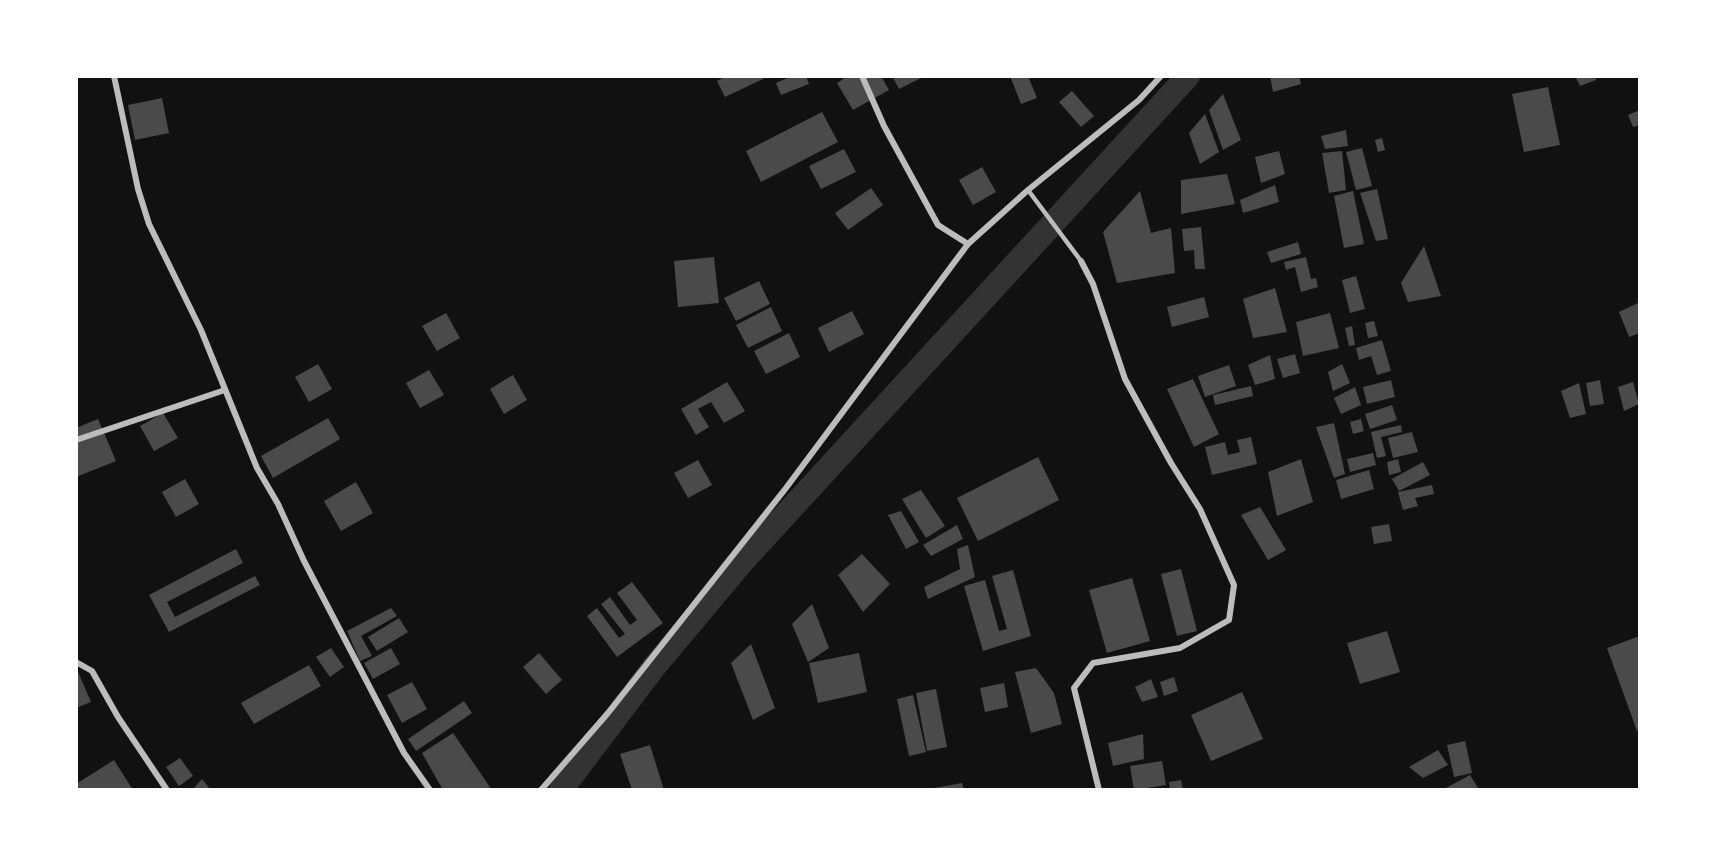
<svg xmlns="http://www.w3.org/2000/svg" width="1716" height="866" viewBox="0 0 1716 866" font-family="Lato,sans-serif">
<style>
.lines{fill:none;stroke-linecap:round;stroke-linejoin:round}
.canal{stroke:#333;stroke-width:24}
.building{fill:#4a4a4a}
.service{stroke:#bcbcbc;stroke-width:4.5}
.minor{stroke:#bcbcbc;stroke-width:6}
</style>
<rect width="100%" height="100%" fill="#111"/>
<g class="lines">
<polyline class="canal" points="561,790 654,667 742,562 1188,76"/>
</g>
<g class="building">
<polygon points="726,76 769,76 725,97 717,81"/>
<polygon points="792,76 806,76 809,84 781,95 776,83"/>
<polygon points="848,76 881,76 889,90 853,110 837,83"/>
<polygon points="892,76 925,76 899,89"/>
<polygon points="1010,76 1028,76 1037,98 1021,104"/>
<polygon points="1270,76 1299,76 1301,84 1273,92"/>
<polygon points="1575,76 1595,76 1596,80 1580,86"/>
<polygon points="1548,87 1560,145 1524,152 1512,94"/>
<polygon points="1072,91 1094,116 1081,127 1059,102"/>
<polygon points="1223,94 1241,140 1223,150 1209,110"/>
<polygon points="162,98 169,133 135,140 128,105"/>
<polygon points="1640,110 1640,125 1633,127 1628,115"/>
<polygon points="822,112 838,142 761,182 746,151"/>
<polygon points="1205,114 1219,152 1200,164 1189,133"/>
<polygon points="1346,130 1348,146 1325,149 1321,136"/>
<polygon points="1382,138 1385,150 1378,152 1375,140"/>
<polygon points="1362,148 1372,186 1356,190 1346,152"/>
<polygon points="844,149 856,172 821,189 809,166"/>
<polygon points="1279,151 1285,174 1261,183 1255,157"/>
<polygon points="1342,151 1346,190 1329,193 1322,153"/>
<polygon points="982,167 996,192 973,205 959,180"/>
<polygon points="1227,174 1235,204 1181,214 1181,180"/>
<polygon points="1275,185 1279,202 1243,213 1240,200"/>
<polygon points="871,188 883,205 848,230 835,213"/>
<polygon points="1377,189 1388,239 1376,241 1360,193"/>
<polygon points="1140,191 1151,233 1171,228 1175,273 1117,283 1103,232"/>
<polygon points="1353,191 1364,244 1344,248 1334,196"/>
<polygon points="1201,227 1205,269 1195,269 1194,250 1184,251 1182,229"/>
<polygon points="1298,242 1301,254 1271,263 1267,252"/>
<polygon points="1424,246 1441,296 1408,302 1401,283"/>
<polygon points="714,257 719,303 678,307 674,261"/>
<polygon points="1306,257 1311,279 1316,278 1318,287 1301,292 1295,267 1286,270 1284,262"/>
<polygon points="1356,276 1365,309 1350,313 1342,280"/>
<polygon points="759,281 770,304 736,321 724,298"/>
<polygon points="1275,288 1287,332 1253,338 1243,299"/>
<polygon points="1204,297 1209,317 1172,327 1167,307"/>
<polygon points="1640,302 1640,333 1629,337 1619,312"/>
<polygon points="771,307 782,331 748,348 736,325"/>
<polygon points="852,311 864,334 829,352 818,328"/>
<polygon points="446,313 460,338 437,351 422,326"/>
<polygon points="1330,313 1339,348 1303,356 1296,322"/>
<polygon points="1374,321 1378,336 1368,338 1365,323"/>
<polygon points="1352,326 1355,345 1349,346 1345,328"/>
<polygon points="789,333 800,357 766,374 754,351"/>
<polygon points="1382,340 1391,371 1377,375 1371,356 1359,360 1356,348"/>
<polygon points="1295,354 1300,373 1283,378 1277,359"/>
<polygon points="1270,355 1275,379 1255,385 1248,365"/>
<polygon points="318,364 332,389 309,402 295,377"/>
<polygon points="1342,364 1350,383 1333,391 1328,372"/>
<polygon points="1229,365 1236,386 1205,397 1198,376"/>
<polygon points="429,370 444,395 420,408 406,383"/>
<polygon points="513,375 527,400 504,414 490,389"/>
<polygon points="1193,379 1219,434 1194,447 1167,389"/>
<polygon points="1391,380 1395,397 1367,404 1363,387"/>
<polygon points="1600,380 1604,404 1590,406 1586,383"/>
<polygon points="727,382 745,411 724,423 711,402 698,409 709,427 696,435 681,409"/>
<polygon points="1633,382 1639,404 1624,411 1618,387"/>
<polygon points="1579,383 1586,414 1570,418 1561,391"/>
<polygon points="1251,386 1253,396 1215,405 1213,395"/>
<polygon points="1355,387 1361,405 1341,414 1334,398"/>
<polygon points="1392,405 1397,420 1370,429 1365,414"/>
<polygon points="163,413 178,438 154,451 140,426"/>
<polygon points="328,418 340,439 273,478 261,456"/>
<polygon points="98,419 116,461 76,477 76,428"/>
<polygon points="1361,419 1364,431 1353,434 1350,422"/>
<polygon points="1334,423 1345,474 1334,478 1316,427"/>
<polygon points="1401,425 1402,432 1381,437 1386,456 1377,458 1371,432"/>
<polygon points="1412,432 1418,452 1393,458 1388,438"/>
<polygon points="1251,437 1257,464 1212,475 1205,447 1225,442 1228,455 1240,452 1237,440"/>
<polygon points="1373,453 1376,465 1350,472 1347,459"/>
<polygon points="1038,457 1059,500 978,541 957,498"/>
<polygon points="1301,459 1313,502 1277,516 1268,472"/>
<polygon points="1398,459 1401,472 1389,475 1387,462"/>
<polygon points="698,460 712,485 688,498 674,473"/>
<polygon points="1423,462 1430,475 1399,491 1392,479"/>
<polygon points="1369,470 1374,489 1341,499 1336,480"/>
<polygon points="185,479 199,504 176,517 162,492"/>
<polygon points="356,482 373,513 341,531 324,501"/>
<polygon points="1432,485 1434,494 1415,498 1418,506 1403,510 1398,492"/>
<polygon points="921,490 945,526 926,538 902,499"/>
<polygon points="1260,507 1286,550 1268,560 1241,515"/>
<polygon points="901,511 919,542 906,549 888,515"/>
<polygon points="1389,524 1392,541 1374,544 1371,527"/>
<polygon points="957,525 963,539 931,556 923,545"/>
<polygon points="968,545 975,577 928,599 924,587 960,569 957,549"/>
<polygon points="236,549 243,563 167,602 175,617 255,576 260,585 169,632 149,595"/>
<polygon points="862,554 890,584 863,612 838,575"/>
<polygon points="1181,569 1197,631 1177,636 1161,574"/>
<polygon points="1013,570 1031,636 983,651 964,586 985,580 999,631 1007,629 992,576"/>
<polygon points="1132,578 1150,641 1107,653 1089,590"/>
<polygon points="632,582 663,623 617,657 587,616 597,608 619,638 625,634 601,604 610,597 630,625 637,620 617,593"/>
<polygon points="812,604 829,648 808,662 792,624"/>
<polygon points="391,608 397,616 361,636 372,656 360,661 347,631"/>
<polygon points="399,618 408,632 377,651 368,637"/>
<polygon points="1387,631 1400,672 1360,684 1347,643"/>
<polygon points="1640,636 1640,730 1637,731 1607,648"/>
<polygon points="751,644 775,708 753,720 731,663"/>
<polygon points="331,648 344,667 330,677 316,657"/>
<polygon points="391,648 400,664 373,679 364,663"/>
<polygon points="539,653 562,680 546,694 523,667"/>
<polygon points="859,653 867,692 818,703 809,663"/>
<polygon points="309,665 321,686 254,724 241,703"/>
<polygon points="76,667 91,702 76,708"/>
<polygon points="1036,668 1054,693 1062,724 1031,733 1015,672"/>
<polygon points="1174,677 1178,691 1164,696 1160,682"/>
<polygon points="1151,679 1158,697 1142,702 1135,687"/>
<polygon points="412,682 427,709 402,723 387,695"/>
<polygon points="1004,683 1008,707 985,712 980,688"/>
<polygon points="936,689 947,747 927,751 916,693"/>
<polygon points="1242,692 1263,739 1211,761 1191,715"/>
<polygon points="913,695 926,752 909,756 897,699"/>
<polygon points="464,701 472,713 416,751 408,739"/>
<polygon points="453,733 492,790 443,790 422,753"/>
<polygon points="1143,734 1144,759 1113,766 1108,743"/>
<polygon points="1465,741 1472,773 1454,777 1447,745"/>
<polygon points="650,745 664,790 632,790 620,754"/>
<polygon points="1438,750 1448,765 1423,778 1409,767"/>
<polygon points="180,758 193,776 179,786 166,767"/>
<polygon points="114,760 133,790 76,790 76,784"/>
<polygon points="1162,761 1166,785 1134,790 1130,766"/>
<polygon points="1470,775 1478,788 1474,790 1442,790"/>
<polygon points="202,779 211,790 192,790"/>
<polygon points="1181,780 1183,790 1170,790 1169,782"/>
<polygon points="962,783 964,790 934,790 934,788"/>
</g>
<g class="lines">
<polyline class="service" points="1028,190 1081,261"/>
<g class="minor">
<polyline points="114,76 138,189 149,224 201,330 257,468 278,504 304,561 404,753 430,790"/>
<polyline points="862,76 884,126 938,225 968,244"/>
<polyline points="1081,261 1093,284 1125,379 1171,463 1200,509 1234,585 1229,620 1180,648 1093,663 1074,688 1099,790"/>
<polyline points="76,440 225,390"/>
<polyline points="76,662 92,671 118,717 167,790"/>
<polyline points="541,790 608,713 786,488 968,244 1028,190 1139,100 1161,76"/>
</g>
</g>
<rect width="1716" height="866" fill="none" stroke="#ffffff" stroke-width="156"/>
</svg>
